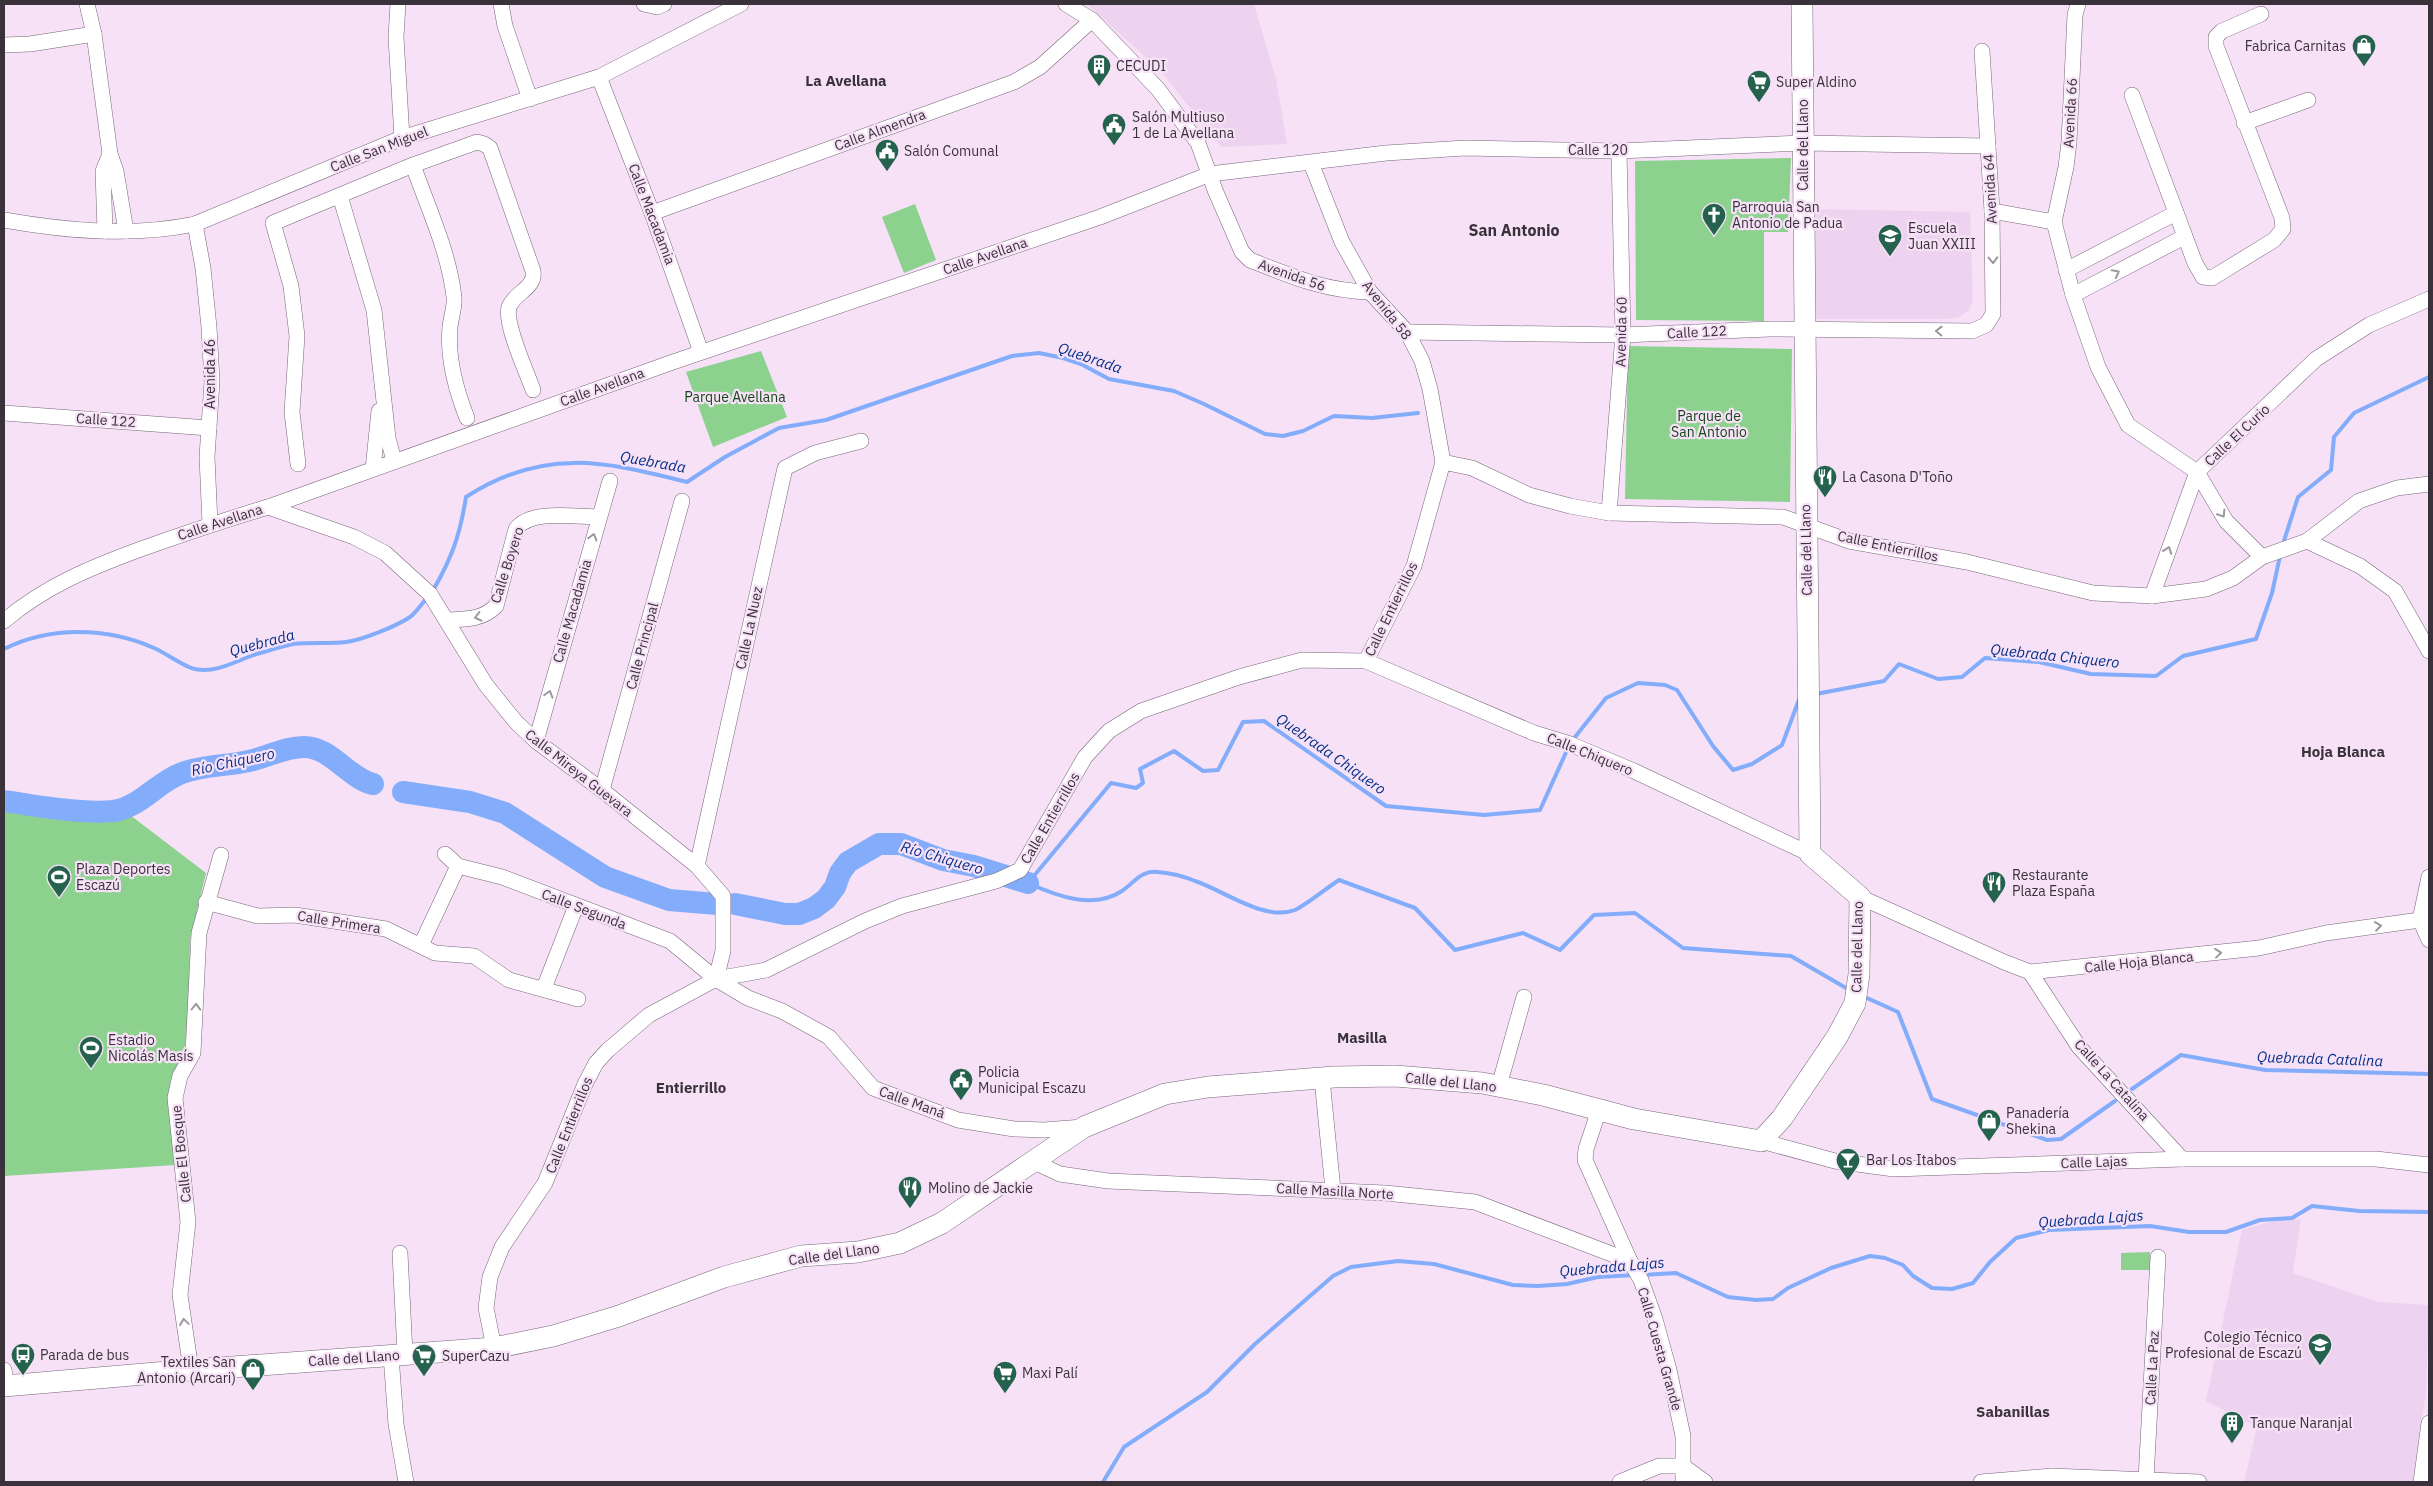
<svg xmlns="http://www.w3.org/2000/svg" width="2433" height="1486" viewBox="0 0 2433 1486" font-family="'IBM Plex Sans',sans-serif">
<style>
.built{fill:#eed3f0}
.green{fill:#8cd18e}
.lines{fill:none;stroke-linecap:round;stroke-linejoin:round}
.stream{stroke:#83adfa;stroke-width:4}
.river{stroke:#83adfa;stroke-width:22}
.street-casing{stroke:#776579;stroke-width:16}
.secondary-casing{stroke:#776579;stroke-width:22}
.street{stroke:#fff;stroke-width:15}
.secondary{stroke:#fff;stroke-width:21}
.oneway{stroke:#9c989d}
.labels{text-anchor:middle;stroke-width:4.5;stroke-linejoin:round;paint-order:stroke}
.poi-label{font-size:14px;fill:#3a323b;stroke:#f6e1f7;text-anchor:start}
.street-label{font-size:14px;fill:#3a323b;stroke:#f6e1f7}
.park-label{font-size:14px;fill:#154719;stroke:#f6e1f7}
.neighbourhood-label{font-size:15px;font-weight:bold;fill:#3a323b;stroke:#f6e1f7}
.water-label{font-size:15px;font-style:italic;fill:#073087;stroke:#f6e1f7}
.quarter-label{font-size:16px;font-weight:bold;fill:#3a323b;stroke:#f6e1f7}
</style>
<rect width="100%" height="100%" fill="#f6e1f7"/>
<g class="built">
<polygon points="1087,4 1254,4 1276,79 1287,144 1221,147 1160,70"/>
<polygon points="1810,209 1970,212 1973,302 1968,311 1959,317 1948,319 1809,319"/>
<polygon points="2301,1219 2293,1273 2378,1302 2429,1305 2426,1392 2413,1482 2244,1482 2257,1427 2206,1401 2242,1230 2273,1221"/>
</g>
<g class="green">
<polygon points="1791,158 1788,232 1764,232 1764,321 1636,320 1635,161"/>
<polygon points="915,204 936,260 904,273 882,217"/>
<polygon points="1628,346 1792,349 1790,502 1625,499"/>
<polygon points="761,351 787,417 713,447 686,372"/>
<polygon points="4,805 101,818 130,815 206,873 190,939 189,1002 184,1056 170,1082 176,1165 4,1176"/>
<polygon points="2150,1252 2150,1270 2121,1270 2121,1253"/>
</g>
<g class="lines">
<g class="stream">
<polyline points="2282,547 2298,497 2331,470 2334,437 2354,413 2429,377"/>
<path d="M432,592C452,558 460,535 466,497C543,447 604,461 687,482L725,457L779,428L826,420L1012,356L1039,353L1063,358L1081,364L1109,379L1174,391L1204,404L1265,434L1283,436L1303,431L1334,416L1372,418L1418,413"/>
<path d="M4,649C50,626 107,627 154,648C166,653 184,667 195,669C220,674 241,657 264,652C273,649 283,646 293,644C311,642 329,644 346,642C362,640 397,626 410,617C417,612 422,603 428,597"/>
<polyline points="1816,694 1884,681 1899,664 1938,679 1962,677 1985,658 2039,662 2091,674 2156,676 2183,656 2256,639 2272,593 2280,556"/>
<polyline points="1571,742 1606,698 1638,683 1665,685 1677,690 1713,746 1733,770 1752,764 1782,745 1800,697"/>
<path d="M1568,748L1540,810L1484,815L1386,806L1264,721L1243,722L1218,770L1203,771L1174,751L1140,769L1143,783L1136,788L1111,783L1028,883C1057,896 1093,910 1122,891C1135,882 1141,870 1158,872C1170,873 1183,876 1195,881C1223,890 1265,922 1295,910C1306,905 1328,887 1339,880L1415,908L1455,950L1523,933L1560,950L1594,915L1635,913L1683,948L1791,956L1846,988"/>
<polyline points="1867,998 1898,1012 1932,1099 2047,1140 2061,1139 2115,1101"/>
<polyline points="2132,1089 2181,1055 2265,1070 2429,1074"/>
<polyline points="1642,1275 1676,1273 1728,1297 1756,1300 1773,1299 1788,1288 1831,1268 1870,1256 1885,1258 1903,1265 1913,1276 1932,1288 1952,1289 1973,1283 1990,1262 2016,1238 2049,1230 2150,1226 2189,1232 2226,1232 2260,1220 2292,1218 2312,1206 2359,1211 2429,1212"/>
<polyline points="1103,1482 1124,1447 1207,1392 1255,1344 1333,1276 1351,1267 1398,1261 1434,1264 1513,1285 1538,1286 1567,1284 1598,1277 1635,1275"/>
</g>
<g class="river">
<polyline points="403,792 470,802 505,813 605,877 669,900 717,904"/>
<path d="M4,801C35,806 82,814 113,811C141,807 157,782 182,773C203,765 227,766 249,761C268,757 284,747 304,747C331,747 348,778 373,784"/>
<polyline points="735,904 785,914 799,914 814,908 826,899 835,887 840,873 848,862 879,844 901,844 943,860 974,866 1028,883"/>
</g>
<defs>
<g id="street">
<polyline points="87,4 94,34 110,154 116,171 126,231"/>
<polyline points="398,4 396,37 402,138"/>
<polyline points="501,4 505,26 530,99"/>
<polyline points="644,4 657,7 664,4"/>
<path d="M1066,4L1092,20L1158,89L1198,143L1215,190L1242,252L1250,260C1291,276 1324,291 1370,292"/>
<polyline points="4,45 30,44 94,34"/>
<polyline points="599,77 652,213 701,352"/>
<polyline points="2132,95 2195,263 2203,277 2212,278 2274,240 2283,229 2282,218 2216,46 2216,37 2222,31 2261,14"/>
<polyline points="2244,123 2308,100"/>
<polyline points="1311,163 1342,242 1370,292 1407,332 1422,361 1430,389 1443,462"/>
<path d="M413,165C428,208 449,252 454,297C455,307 451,317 450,327C447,358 456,390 467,418"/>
<polyline points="340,196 374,310 388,438 394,461"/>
<polyline points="1992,211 2054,222 2073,295 2098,367 2128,425 2197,472 2226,521 2262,557"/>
<polyline points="652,213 1014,82 1040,67 1092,20"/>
<path d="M4,220C67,231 132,237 195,224L402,138L599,77L741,4"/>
<polyline points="2054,222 2066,167 2069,142 2075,15 2078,4"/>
<polyline points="195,224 203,268 209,327 212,381 207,457 210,524"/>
<polyline points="105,231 103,171 110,154"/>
<polyline points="2066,270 2176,213"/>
<polyline points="2073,295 2184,237"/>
<polyline points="1407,332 1623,335 1770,329 1972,331 1986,325 1993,314 1992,211 1982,51"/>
<polyline points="4,413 209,428"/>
<path d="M298,464L292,412L297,336L291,286L273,223L413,165L477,142L484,144L490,148L533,271C536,288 515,292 509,307C504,324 527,372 533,390"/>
<polyline points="373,469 379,411"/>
<polyline points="268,507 354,537 385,553 430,594 486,685 516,722 536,741 602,790 697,866 723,896 723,951 716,979"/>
<polyline points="1609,513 1623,335 1619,151"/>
<polyline points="2307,541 2360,566 2395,591 2429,651"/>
<polyline points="2152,596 2197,472 2316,359 2369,325 2429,299"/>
<path d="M447,620C466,619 482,620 496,606L516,529C530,509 576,517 599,517"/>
<path d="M4,621C45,586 92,567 141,549C183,534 225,520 268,507L673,362L1100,217L1210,174L1386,153L1465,148L1619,151L1803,143L1988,146"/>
<polyline points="1366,661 1414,566 1443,462 1472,468 1529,495 1570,506 1609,513 1783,517 1849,541 1967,562 2093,593 2152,596 2206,589 2233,578 2262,557 2307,541 2359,501 2397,488 2429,484"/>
<polyline points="536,741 610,481"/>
<polyline points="602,790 682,501"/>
<polyline points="445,854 458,866 502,877 670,941 716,979 748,998 782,1011 829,1037 873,1088 958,1120 1014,1129 1044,1130 1083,1127"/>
<polyline points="697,866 785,468 815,453 861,441"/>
<polyline points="1860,897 2004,962 2030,972 2259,948 2326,933 2420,920 2429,916"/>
<polyline points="206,902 258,916 295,915 386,929 435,953 474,956 509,980 578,999"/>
<polyline points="2420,920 2429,877"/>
<polyline points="2420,920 2429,940"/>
<polyline points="421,945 458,866"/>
<polyline points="2030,972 2079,1047 2182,1159"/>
<polyline points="544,988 576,906"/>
<polyline points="1322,1079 1333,1190"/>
<polyline points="1499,1086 1524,997"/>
<polyline points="1599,1110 1586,1149 1585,1160 1630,1261 1641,1280 1655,1319 1669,1370 1683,1436 1683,1482"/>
<polyline points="1761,1141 1835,1161 1894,1169 2182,1159 2376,1159 2429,1165"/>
<polyline points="1032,1161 1060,1174 1108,1181 1385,1193 1475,1202 1630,1261"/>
<polyline points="400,1253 405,1354"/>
<polyline points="494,1348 486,1308 490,1277 502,1247 545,1183 585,1084 596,1063 608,1050 649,1015 716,979 766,970 865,921 902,906 996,881 1020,870 1085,757 1109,731 1141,711 1239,677 1302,660 1366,661 1534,733 1570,744 1634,771 1810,854"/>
<polyline points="391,1355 396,1424 406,1482"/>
<polyline points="4,1370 7,1386"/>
<polyline points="191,1370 180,1295 188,1222 175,1098 180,1076 193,1053 199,933 221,855"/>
<polyline points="2146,1479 2158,1257"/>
<polyline points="1620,1482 1659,1466 1683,1466 1705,1482"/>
<polyline points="1981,1482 2052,1476 2199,1482"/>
<polyline points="2421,1482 2429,1423"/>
</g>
<polyline id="secondary" points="4,1386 191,1370 494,1348 553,1336 619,1316 724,1277 801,1256 858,1252 900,1243 942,1223 1084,1127 1165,1094 1208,1087 1334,1077 1395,1076 1482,1083 1543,1095 1634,1119 1761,1141 1782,1118 1837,1037 1855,1003 1859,974 1860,897 1810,854 1802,4"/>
</defs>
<use href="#street" class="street-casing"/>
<use href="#secondary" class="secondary-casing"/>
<use href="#street" class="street"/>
<use href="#secondary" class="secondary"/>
</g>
<defs><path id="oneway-chevron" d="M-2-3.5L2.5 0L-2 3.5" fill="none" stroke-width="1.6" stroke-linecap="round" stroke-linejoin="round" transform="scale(1.25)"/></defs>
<g class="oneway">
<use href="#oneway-chevron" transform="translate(1993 260) rotate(89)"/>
<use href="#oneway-chevron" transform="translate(2116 273) rotate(-28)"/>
<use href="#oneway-chevron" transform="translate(1939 331) rotate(-179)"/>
<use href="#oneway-chevron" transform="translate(2222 514) rotate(58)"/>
<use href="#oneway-chevron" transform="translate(593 537) rotate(-74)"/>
<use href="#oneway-chevron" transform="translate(2168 550) rotate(-70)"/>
<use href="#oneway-chevron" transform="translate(478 617) rotate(166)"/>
<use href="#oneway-chevron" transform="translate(549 694) rotate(-74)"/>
<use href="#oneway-chevron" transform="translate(2378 926) rotate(-8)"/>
<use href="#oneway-chevron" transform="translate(2218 953) rotate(-6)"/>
<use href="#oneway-chevron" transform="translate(196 1007) rotate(-88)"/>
<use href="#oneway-chevron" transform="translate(184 1322) rotate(-98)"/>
</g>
<defs>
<symbol id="shop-pin" viewBox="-11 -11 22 30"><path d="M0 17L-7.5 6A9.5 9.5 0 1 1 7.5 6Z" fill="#25624e" stroke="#f6e1f7"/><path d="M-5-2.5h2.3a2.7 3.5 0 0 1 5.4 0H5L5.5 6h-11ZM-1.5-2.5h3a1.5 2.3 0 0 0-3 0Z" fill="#fff"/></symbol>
<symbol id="building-pin" viewBox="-11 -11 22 30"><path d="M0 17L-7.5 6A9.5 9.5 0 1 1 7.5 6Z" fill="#25624e" stroke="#f6e1f7"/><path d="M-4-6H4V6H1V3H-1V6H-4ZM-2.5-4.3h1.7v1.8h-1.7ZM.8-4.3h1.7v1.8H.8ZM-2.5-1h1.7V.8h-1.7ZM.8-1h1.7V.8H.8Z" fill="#fff"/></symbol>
<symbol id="supermarket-pin" viewBox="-11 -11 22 30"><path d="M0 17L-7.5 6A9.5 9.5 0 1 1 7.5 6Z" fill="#25624e" stroke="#f6e1f7"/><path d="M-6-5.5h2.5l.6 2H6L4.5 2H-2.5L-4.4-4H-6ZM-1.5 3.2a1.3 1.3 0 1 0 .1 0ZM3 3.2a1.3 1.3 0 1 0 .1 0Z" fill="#fff"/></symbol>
<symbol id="civic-pin" viewBox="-11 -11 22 30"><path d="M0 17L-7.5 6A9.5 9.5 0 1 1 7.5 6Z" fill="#25624e" stroke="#f6e1f7"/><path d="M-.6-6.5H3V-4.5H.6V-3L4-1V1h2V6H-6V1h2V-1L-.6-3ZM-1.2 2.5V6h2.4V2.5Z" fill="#fff"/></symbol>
<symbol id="church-pin" viewBox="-11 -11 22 30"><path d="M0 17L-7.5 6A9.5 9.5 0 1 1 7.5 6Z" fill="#25624e" stroke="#f6e1f7"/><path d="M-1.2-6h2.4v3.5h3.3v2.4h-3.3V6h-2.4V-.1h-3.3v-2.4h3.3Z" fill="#fff"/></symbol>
<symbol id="school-pin" viewBox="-11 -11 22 30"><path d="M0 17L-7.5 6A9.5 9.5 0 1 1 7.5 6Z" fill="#25624e" stroke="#f6e1f7"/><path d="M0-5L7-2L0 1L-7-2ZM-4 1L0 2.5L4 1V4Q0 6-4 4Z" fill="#fff"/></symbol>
<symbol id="restaurant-pin" viewBox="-11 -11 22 30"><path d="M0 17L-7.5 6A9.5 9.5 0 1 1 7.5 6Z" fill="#25624e" stroke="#f6e1f7"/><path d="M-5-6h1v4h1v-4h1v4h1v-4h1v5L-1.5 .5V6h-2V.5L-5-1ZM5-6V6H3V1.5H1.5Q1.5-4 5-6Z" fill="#fff"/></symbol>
<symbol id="stadium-pin" viewBox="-11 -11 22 30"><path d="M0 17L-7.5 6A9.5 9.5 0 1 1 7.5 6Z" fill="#25624e" stroke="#f6e1f7"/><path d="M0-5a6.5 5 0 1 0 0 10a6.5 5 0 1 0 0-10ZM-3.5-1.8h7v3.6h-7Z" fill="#fff"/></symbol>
<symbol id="bar-pin" viewBox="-11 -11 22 30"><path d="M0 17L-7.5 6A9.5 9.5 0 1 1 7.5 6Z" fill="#25624e" stroke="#f6e1f7"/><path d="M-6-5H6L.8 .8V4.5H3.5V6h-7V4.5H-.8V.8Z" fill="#fff"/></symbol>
<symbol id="bus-pin" viewBox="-11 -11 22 30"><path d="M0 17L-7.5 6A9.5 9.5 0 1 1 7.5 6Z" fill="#25624e" stroke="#f6e1f7"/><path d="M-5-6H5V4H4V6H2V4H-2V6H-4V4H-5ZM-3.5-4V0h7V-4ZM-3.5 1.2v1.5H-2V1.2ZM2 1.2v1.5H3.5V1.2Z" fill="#fff"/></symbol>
</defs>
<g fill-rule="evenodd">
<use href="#shop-pin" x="2350" y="32" width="28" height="38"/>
<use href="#building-pin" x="1085" y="52" width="28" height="38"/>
<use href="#supermarket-pin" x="1745" y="68" width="28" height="38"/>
<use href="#civic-pin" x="1100" y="111" width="28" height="38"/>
<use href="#civic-pin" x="873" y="137" width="28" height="38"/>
<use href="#church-pin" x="1700" y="201" width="28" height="38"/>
<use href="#school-pin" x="1876" y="222" width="28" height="38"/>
<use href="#restaurant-pin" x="1811" y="463" width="28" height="38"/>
<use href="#stadium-pin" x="45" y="863" width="28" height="38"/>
<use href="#restaurant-pin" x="1980" y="869" width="28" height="38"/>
<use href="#stadium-pin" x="77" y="1034" width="28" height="38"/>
<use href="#civic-pin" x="947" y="1066" width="28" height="38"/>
<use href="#shop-pin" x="1975" y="1107" width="28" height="38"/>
<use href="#bar-pin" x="1834" y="1146" width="28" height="38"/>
<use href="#restaurant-pin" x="896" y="1174" width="28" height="38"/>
<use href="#school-pin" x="2306" y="1331" width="28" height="38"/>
<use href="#bus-pin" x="9" y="1341" width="28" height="38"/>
<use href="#supermarket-pin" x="410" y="1342" width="28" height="38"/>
<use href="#shop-pin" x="239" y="1356" width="28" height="38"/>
<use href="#supermarket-pin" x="991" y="1359" width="28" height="38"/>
<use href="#building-pin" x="2218" y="1409" width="28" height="38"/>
</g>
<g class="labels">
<g class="poi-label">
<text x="2346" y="51" text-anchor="end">Fabrica Carnitas</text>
<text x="1116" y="71">CECUDI</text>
<text x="1776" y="87">Super Aldino</text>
<text x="1132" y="122">Salón Multiuso<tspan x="1132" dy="16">1 de La Avellana</tspan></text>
<text x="904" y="156">Salón Comunal</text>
<text x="1732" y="212">Parroquia San<tspan x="1732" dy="16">Antonio de Padua</tspan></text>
<text x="1908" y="233">Escuela<tspan x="1908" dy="16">Juan XXIII</tspan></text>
<text x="1842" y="482">La Casona D'Toño</text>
<text x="76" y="874">Plaza Deportes<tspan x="76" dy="16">Escazú</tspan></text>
<text x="2012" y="880">Restaurante<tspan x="2012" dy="16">Plaza España</tspan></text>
<text x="108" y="1045">Estadio<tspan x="108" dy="16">Nicolás Masís</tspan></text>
<text x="978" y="1077">Policia<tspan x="978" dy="16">Municipal Escazu</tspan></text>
<text x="2006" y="1118">Panadería<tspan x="2006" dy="16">Shekina</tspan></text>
<text x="1866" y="1165">Bar Los Itabos</text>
<text x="928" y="1193">Molino de Jackie</text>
<text x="2302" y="1342" text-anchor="end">Colegio Técnico<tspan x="2302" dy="16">Profesional de Escazú</tspan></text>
<text x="40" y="1360">Parada de bus</text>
<text x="442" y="1361">SuperCazu</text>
<text x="236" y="1367" text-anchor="end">Textiles San<tspan x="236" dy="16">Antonio (Arcari)</tspan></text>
<text x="1022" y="1378">Maxi Palí</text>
<text x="2250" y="1428">Tanque Naranjal</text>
</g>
<g class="street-label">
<text transform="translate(2070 113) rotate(-87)" y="5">Avenida 66</text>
<text transform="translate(880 130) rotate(-20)" y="5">Calle Almendra</text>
<text transform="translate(1803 145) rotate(-90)" y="5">Calle del Llano</text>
<text transform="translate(379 149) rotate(-21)" y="5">Calle San Miguel</text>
<text x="1598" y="155">Calle 120</text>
<text transform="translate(1990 189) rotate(-93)" y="5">Avenida 64</text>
<text transform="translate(652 214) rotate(69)" y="5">Calle Macadamia</text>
<text transform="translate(985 256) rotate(-19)" y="5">Calle Avellana</text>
<text transform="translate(1292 275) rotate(19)" y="5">Avenida 56</text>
<text transform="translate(1387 310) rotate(52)" y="5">Avenida 58</text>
<text transform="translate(1621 332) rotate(-89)" y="5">Avenida 60</text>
<text transform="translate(1697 332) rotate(-3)" y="5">Calle 122</text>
<text transform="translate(210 374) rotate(-90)" y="5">Avenida 46</text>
<text transform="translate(602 387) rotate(-20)" y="5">Calle Avellana</text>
<text transform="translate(106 420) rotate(4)" y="5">Calle 122</text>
<text transform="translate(2237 435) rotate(-43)" y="5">Calle El Curio</text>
<text transform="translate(220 522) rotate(-18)" y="5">Calle Avellana</text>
<text transform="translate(1888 546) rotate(12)" y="5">Calle Entierrillos</text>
<text transform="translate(1806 550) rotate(-91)" y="5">Calle del Llano</text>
<text transform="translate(507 565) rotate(-72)" y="5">Calle Boyero</text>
<text transform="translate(1391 609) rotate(-64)" y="5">Calle Entierrillos</text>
<text transform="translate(572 611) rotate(-74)" y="5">Calle Macadamia</text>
<text transform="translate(749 628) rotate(-78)" y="5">Calle La Nuez</text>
<text transform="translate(642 646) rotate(-75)" y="5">Calle Principal</text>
<text transform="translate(1590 754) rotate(22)" y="5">Calle Chiquero</text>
<text transform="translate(579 773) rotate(38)" y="5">Calle Mireya Guevara</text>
<text transform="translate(1050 818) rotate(-60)" y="5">Calle Entierrillos</text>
<text transform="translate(584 909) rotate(21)" y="5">Calle Segunda</text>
<text transform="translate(339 922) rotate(9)" y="5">Calle Primera</text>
<text transform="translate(1857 947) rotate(-89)" y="5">Calle del Llano</text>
<text transform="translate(2139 962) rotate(-6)" y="5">Calle Hoja Blanca</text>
<text transform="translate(2112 1080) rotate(48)" y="5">Calle La Catalina</text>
<text transform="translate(1451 1082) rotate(6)" y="5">Calle del Llano</text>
<text transform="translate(912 1102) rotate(20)" y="5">Calle Maná</text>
<text transform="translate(569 1125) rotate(-68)" y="5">Calle Entierrillos</text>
<text transform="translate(181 1154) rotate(-96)" y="5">Calle El Bosque</text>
<text transform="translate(2094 1162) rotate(-2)" y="5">Calle Lajas</text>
<text transform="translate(1335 1191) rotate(3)" y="5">Calle Masilla Norte</text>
<text transform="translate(834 1254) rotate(-8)" y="5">Calle del Llano</text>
<text transform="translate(1660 1349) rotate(74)" y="5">Calle Cuesta Grande</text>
<text transform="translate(354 1358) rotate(-4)" y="5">Calle del Llano</text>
<text transform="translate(2152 1368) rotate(-87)" y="5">Calle La Paz</text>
</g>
<g class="park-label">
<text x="735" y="402">Parque Avellana</text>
<text x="1709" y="421">Parque de<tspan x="1709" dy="16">San Antonio</tspan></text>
</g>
<g class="neighbourhood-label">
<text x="846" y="86">La Avellana</text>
<text x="2343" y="757">Hoja Blanca</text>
<text x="1362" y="1043">Masilla</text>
<text x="691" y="1093">Entierrillo</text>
<text x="2013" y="1417">Sabanillas</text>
</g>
<g class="water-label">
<text transform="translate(1090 358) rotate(19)" y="5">Quebrada</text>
<text transform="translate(653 462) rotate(10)" y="5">Quebrada</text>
<text transform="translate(262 643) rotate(-15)" y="5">Quebrada</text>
<text transform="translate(2055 656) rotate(6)" y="5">Quebrada Chiquero</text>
<text transform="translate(1331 754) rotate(35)" y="5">Quebrada Chiquero</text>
<text transform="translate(233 762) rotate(-12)" y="5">Río Chiquero</text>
<text transform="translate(942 858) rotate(16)" y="5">Río Chiquero</text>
<text transform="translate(2320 1059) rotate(2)" y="5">Quebrada Catalina</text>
<text transform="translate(2091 1219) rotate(-4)" y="5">Quebrada Lajas</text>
<text transform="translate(1612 1267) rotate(-5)" y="5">Quebrada Lajas</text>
</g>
<g class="quarter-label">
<text x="1514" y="236">San Antonio</text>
</g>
</g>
<rect width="2433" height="1486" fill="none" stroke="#3a323b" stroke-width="10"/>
</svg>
